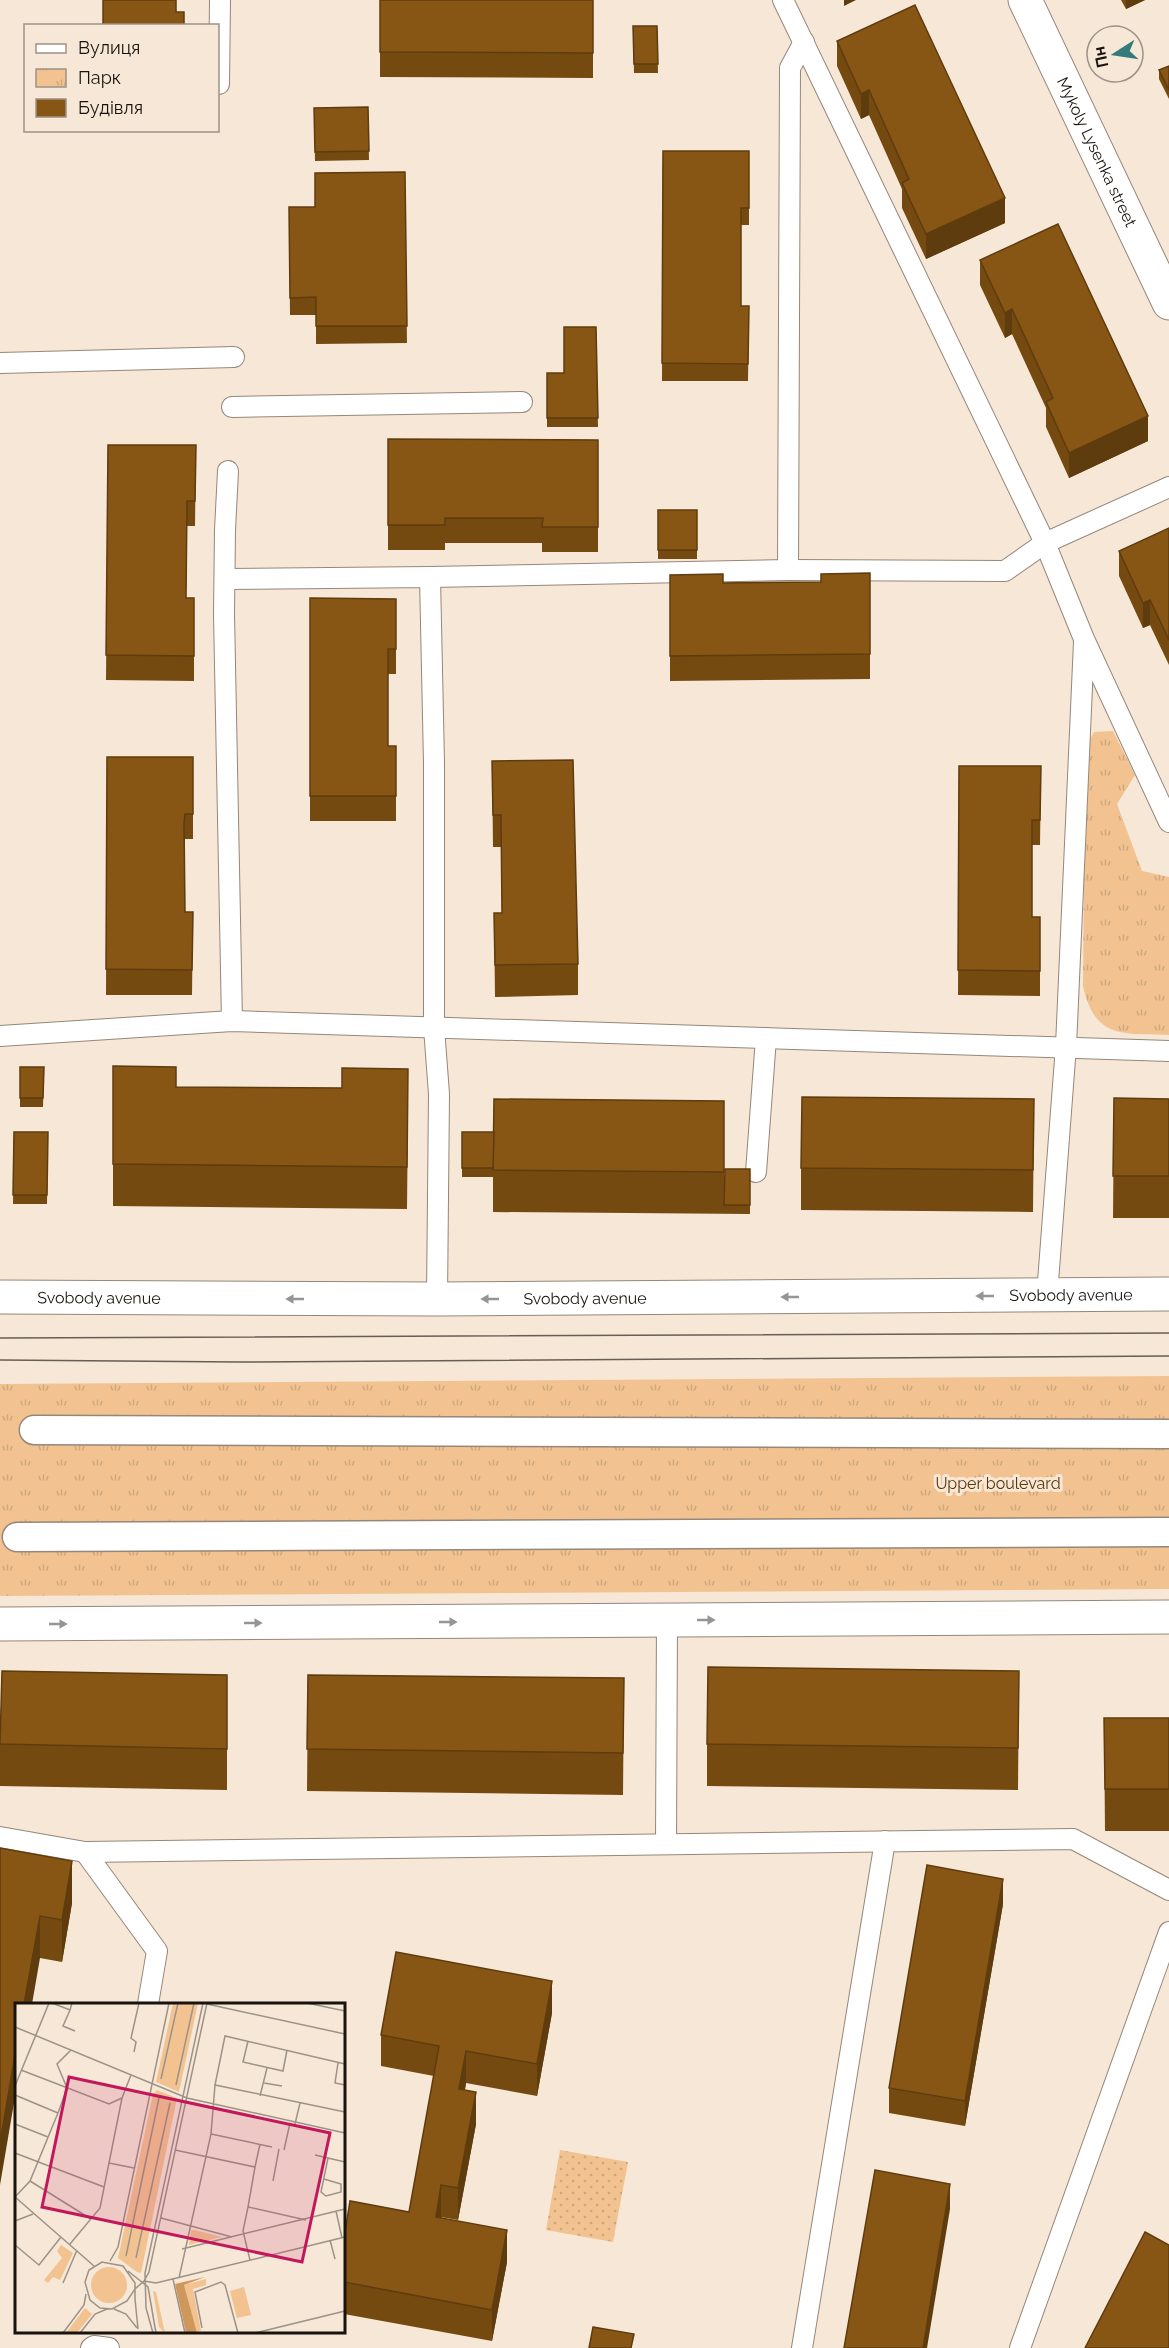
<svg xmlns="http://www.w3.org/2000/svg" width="1169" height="2348" viewBox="0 0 1169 2348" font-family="Raleway,sans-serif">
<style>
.grass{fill:url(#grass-dots)}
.park{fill:url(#park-tufts)}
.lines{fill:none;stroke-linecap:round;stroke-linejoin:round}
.service-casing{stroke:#958779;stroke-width:22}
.pedestrian-casing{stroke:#958779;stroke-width:31}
.tertiary-casing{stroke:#958779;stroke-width:35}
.secondary-casing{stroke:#958779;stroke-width:35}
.service{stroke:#fff;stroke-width:20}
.pedestrian{stroke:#fff;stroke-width:28}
.tertiary{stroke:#fff;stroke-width:33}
.secondary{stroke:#fff;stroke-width:33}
.tram{stroke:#675e55;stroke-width:1.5}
.wall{fill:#754a11}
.shaded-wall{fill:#5f3c0e}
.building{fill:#885614;stroke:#5f3c0e;stroke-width:1.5}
.oneway{fill:#979593}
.labels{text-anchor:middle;stroke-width:6;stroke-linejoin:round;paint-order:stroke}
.street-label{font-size:16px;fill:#18130e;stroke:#f6e7d7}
.park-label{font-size:16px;fill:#5b3705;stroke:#f6e7d7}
.inset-road{fill:none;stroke:#9d9287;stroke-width:1.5}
.view{fill:#c2185b;fill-opacity:0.15;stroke:#c2185b;stroke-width:3}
.inset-edge{fill:none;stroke:#18130e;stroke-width:3}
</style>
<defs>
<pattern id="grass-dots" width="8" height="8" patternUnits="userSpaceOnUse" patternTransform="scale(1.5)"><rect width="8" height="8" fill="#f2c391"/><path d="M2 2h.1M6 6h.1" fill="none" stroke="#cfa77c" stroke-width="1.8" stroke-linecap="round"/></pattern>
<pattern id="park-tufts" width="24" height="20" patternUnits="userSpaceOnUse" patternTransform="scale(1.5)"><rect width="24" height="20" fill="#f2c391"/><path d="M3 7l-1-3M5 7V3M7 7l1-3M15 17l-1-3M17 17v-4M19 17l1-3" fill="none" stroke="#cfa77c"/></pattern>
</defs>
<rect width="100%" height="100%" fill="#f6e7d7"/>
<polygon class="grass" points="560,2150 628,2162 613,2242 546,2230"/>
<g class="park">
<path d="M1113,731L1135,775L1117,804L1142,871L1169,877V1035C1123,1033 1095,1040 1083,986L1085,749L1094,732Z"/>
<polygon points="1169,1376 1169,1589 0,1596 0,1384"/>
</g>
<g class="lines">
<defs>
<g id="service">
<polyline points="783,0 1045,543 1084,639 1169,822"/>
<polyline points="219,84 220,0"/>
<polyline points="0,363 234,357"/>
<polyline points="232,407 522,402"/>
<polyline points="228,471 225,530 224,614 232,1021"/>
<polyline points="788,570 1005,571 1045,543 1169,487"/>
<polyline points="430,577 788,570 790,68 804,42"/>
<polyline points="225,579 430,577 434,763 434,1028 439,1094 437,1299"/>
<polyline points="0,1036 232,1021 1169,1051"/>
<polyline points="756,1172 766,1038"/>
<polyline points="1047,1295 1066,1046 1084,642"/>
<polyline points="0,1837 85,1852 1073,1839 1169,1890"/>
<polyline points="666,1844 667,1620"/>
<polyline points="85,1852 157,1951 148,2004"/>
<polyline points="91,2348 94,2346 109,2348"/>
<polyline points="802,2348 885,1841"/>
<polyline points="1020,2348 1169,1932"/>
</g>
<g id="pedestrian">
<polyline points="34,1430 1169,1434"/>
<polyline points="17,1537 1169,1532"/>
</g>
<g id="tertiary">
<path id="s1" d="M1025,0L1169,303"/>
</g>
<g id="secondary">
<path id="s2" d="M0,1297L437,1299L1169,1294"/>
<polyline points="0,1624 1169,1617"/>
</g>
</defs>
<use href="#service" class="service-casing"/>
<use href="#pedestrian" class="pedestrian-casing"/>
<use href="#tertiary" class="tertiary-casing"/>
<use href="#secondary" class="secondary-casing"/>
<use href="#service" class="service"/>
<use href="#pedestrian" class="pedestrian"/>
<use href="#tertiary" class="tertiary"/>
<use href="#secondary" class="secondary"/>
<g class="tram">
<polyline points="0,1338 1169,1333"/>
<polyline points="0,1360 239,1362 1169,1356"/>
</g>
</g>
<g class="wall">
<polygon points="380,0 593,0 593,78 380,77"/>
<polygon points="1121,0 1145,0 1126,9"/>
<polygon points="633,26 657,26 658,73 634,73"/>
<polygon points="837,41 1005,223 926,259 902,208 902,189 869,115 861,119 837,66"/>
<polygon points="1169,66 1169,99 1159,79 1159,70"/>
<polygon points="368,107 369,160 315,161 314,108"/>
<polygon points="663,151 749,151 749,225 741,225 741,306 749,306 748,381 662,381"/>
<polygon points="405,172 407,343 316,344 316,315 290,315 289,207 315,207"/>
<polygon points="980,260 1148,441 1069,478 1046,427 1046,408 1012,334 1005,338 980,285"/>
<polygon points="596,327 598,427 547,427 547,373 564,373"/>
<polygon points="388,439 598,440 598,552 542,552 542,543 445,543 445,550 388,550"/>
<polygon points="108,445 196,445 195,526 187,526 186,598 194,598 194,681 106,680"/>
<rect x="658" y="510" width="39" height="49"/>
<polygon points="1169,528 1169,665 1150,625 1143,628 1119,576 1119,551"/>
<polygon points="870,573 870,679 670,681 670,575 723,583 821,582"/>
<polygon points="310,598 396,599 396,674 388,674 388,746 396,746 396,821 310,821"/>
<polygon points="107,757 193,757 193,839 185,839 185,912 193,912 192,995 106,995"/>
<polygon points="492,761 578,964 578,995 495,997 494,913 502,913 501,847 493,847"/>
<polygon points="959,766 1041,766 1040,845 1032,845 1032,917 1040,917 1040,996 958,995"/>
<polygon points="113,1066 176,1087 408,1111 407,1209 113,1206"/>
<polygon points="20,1067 44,1067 43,1107 20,1107"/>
<polygon points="1114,1098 1169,1099 1169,1218 1113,1218"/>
<polygon points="1034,1099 1033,1212 801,1210 801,1168"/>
<polygon points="724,1101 724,1202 750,1169 750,1214 493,1212 493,1177 462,1177 462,1168 494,1132"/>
<polygon points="14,1132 48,1132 47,1204 13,1204"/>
<polygon points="1019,1671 1018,1790 707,1786 707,1744"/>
<polygon points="227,1675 227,1790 0,1786 0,1744"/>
<polygon points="308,1675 624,1678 623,1795 307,1791"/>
<polygon points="1104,1718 1169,1718 1169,1831 1105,1831"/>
<polygon points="0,1848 72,1903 62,1962 40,1958"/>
<polygon points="1003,1904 965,2126 889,2113 889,2088"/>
<polygon points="552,2013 537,2096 466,2083 465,2090 476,2124 458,2220 441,2217 507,2262 492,2341 344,2314 344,2238 409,2212 434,2076 381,2066 381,2035"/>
</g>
<g class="shaded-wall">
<polygon points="844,0 856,0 844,6"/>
<polygon points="1126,0 1145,0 1126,9"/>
<polygon points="869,90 869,115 861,119 861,94"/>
<polygon points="1005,198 1005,223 926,259 926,234"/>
<polygon points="1012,309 1012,334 1005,338 1005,313"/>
<polygon points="1148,416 1148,441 1069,478 1069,453"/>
<polygon points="1150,600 1150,625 1143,628 1143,603"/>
<polygon points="72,1861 72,1903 62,1962 62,1920"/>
<polygon points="1003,1879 1003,1904 965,2126 965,2101"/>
<polygon points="40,1916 40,1958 32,2004 24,2004"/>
<polygon points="552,1981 552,2013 537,2096 537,2064"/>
<polygon points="16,2049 16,2091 0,2185 0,2143"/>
<polygon points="466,2051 466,2083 459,2121 459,2089"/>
<polygon points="476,2092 476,2124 458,2220 458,2188"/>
<polygon points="950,2184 950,2209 927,2348 923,2348"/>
<polygon points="441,2185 441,2217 436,2249 436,2217"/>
<polygon points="507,2230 507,2262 492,2341 492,2310"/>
</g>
<g class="building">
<polygon points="103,0 176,0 176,12 184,12 184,26 103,26"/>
<polygon points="380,0 593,0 593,53 380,52"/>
<polygon points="915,5 1005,198 926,234 902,183 909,179 869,90 861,94 837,41"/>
<polygon points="633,26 657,26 658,64 634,64"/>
<polygon points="1169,66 1169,90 1159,70"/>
<polygon points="368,107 369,151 315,152 314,108"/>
<polygon points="663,151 749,151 749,208 741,208 741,306 749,306 748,364 662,363"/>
<polygon points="405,172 407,326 316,326 316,297 290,298 289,207 315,207 315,173"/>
<polygon points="1058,224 1148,416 1069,453 1046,402 1053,398 1012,309 1005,313 980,260"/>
<polygon points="564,327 596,327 598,418 547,418 547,373 564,373"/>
<polygon points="388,439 598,440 598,527 542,527 543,518 445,518 445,525 388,525"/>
<polygon points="108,445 196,445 195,501 187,501 186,598 194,598 194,656 106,655"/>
<rect x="658" y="510" width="39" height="40"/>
<polygon points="1169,528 1169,640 1150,600 1143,603 1119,551"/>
<polygon points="870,573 870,654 670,656 670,575 723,574 723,583 821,582 821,574"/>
<polygon points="310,598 396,599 396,649 388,649 388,746 396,746 396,796 310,796"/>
<polygon points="107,757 193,757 193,814 185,814 184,823 185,912 193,912 192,970 106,969"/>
<polygon points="573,760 578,964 495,965 494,913 502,913 501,815 493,815 492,761"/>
<polygon points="959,766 1041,766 1040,820 1032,820 1032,917 1040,917 1040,971 958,970"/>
<polygon points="113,1066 176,1067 176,1087 342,1088 342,1068 408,1069 407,1167 113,1164"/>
<polygon points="20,1067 44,1067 43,1098 20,1098"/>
<polygon points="802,1097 1034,1099 1033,1170 801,1168"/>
<polygon points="1114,1098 1169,1099 1169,1176 1113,1176"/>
<polygon points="494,1099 724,1101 724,1172 493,1170"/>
<polygon points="14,1132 48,1132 47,1195 13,1195"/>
<polygon points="462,1132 494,1132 493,1168 462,1168"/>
<polygon points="725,1169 750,1169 750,1205 724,1205"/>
<polygon points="708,1667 1019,1671 1018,1748 707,1744"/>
<polygon points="2,1671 227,1675 227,1749 0,1744"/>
<polygon points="308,1675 624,1678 623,1753 307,1749"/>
<polygon points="1104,1718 1169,1718 1169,1789 1105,1789"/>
<polygon points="0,1848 72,1861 62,1920 40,1916 24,2004 16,2004 16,2049 0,2143"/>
<polygon points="927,1865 1003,1879 965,2101 889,2088"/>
<polygon points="396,1952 552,1981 537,2064 466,2051 459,2089 476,2092 458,2188 441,2185 436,2217 507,2230 492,2310 344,2282 344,2238 350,2201 409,2212 439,2046 381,2035"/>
<polygon points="875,2170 950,2184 923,2348 844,2348"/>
<polygon points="1145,2232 1169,2245 1169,2348 1085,2348"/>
<polygon points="593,2327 634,2334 631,2348 589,2348"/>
</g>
<defs><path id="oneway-solid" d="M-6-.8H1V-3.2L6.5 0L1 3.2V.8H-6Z" transform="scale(1.5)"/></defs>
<g class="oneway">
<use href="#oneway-solid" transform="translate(985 1296) rotate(180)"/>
<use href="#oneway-solid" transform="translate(790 1297) rotate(180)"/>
<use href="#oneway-solid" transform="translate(295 1299) rotate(-180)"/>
<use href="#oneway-solid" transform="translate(490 1299) rotate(180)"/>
<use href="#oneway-solid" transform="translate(706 1620)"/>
<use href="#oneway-solid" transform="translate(448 1622)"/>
<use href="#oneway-solid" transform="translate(253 1623)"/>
<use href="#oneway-solid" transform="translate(58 1624)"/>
</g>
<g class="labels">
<g class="street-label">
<text dy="6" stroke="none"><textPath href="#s1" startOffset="168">Mykoly Lysenka street</textPath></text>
<text dy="6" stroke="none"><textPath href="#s2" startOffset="1071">Svobody avenue</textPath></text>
<text dy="6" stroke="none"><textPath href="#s2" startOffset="99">Svobody avenue</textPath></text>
<text dy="6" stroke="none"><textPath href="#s2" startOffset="585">Svobody avenue</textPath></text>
</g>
<g class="park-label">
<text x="998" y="1489">Upper boulevard</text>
</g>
</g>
<g transform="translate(15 2003)">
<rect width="330" height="330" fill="#f6e7d7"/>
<path d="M46,242L58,250L45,277L38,274L33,280L29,277L47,255L42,248ZM76 282a18 18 0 1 1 36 0a18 18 0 1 1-36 0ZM191,276V282L178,286L186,328L180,329L169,282ZM138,288L141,289L150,330L144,324ZM70,305L77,311L62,330H51Z" fill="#f2c391"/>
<path d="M190,274L169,282L182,330H171L160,281Z" fill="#ce985c"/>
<path d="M158,0H183L164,89L141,79ZM142,87L162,95L126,270L122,269L103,255L138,91ZM176,227H180L207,234L174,242Z" fill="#f2c391"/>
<path d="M229,284L236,312L222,315L215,288Z" fill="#f2c391"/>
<path class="inset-road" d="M37,0L55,7L57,0M292,0L330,8M192,1L330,31M55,7L48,23L60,28M0,24L172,95L330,130M233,38L228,59L268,68L272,47M119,49L121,39L116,35L124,0M323,60L320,80L330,82M6,67L94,101L107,95M146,76L163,0M249,80L267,83M161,82L179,0M200,82L210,33L330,61M0,83L34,0M0,92L43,110M245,93L252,65M0,121L33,134M280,121L285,100M196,131L257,144M160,147L240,164L245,141M269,147L275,120M0,150L89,184M300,152L330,159M94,160L119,165M240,164L233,204L291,217M309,176L326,181V189L311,193L306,189L313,155M15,178L76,216M258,178L264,146M0,194L15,178L43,110L52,85L42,61L56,47M0,194L79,263M233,204L228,228L235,257M321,208L327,235M146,215L217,234M0,218L18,211M315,237L320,256M55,241L85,205L107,95L116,72M0,242L24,262L46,234M167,246L330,206M111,253L144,95M121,255L155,100M95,258L103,244L154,0M113,268L133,284L141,330M164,275L196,131L200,82L330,109M158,276L170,330M129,278L141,280L330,234M48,280L62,247M99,306L111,311L122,325M187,325L180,289L206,279L210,282L223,330M123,326L120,296V280L108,263L87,259L74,267L70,279L75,297L85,305L97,306L112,298L120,286L129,278L134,269L192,0M48,330L69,302L71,291M65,330L80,311L92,306M138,330L131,305L130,270L188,0M240,330L330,308"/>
<path class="view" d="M54,74L315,130L287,259L27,204Z"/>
<rect width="330" height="330" class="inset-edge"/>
</g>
<rect x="24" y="24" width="195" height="108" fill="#f6e7d7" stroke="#9d9287" stroke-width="1.5"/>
<rect x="36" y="44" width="30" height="9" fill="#ffffff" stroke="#9d9287" stroke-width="1.5"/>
<text x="78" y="54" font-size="18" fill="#18130e">Вулиця</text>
<rect x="36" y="69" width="30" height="18" fill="url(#park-tufts)" stroke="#9d9287" stroke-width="1.5"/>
<text x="78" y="84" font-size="18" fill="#18130e">Парк</text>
<rect x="36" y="99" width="30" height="18" fill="#885614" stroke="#9d9287" stroke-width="1.5"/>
<text x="78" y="114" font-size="18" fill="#18130e">Будівля</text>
<g transform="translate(1115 54) rotate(258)"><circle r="28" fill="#f6e7d7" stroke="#9d9287" stroke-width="1.5"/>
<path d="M0-4.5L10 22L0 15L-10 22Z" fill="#337c7b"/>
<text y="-9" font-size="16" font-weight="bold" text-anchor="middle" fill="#18130e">Пн</text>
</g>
</svg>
